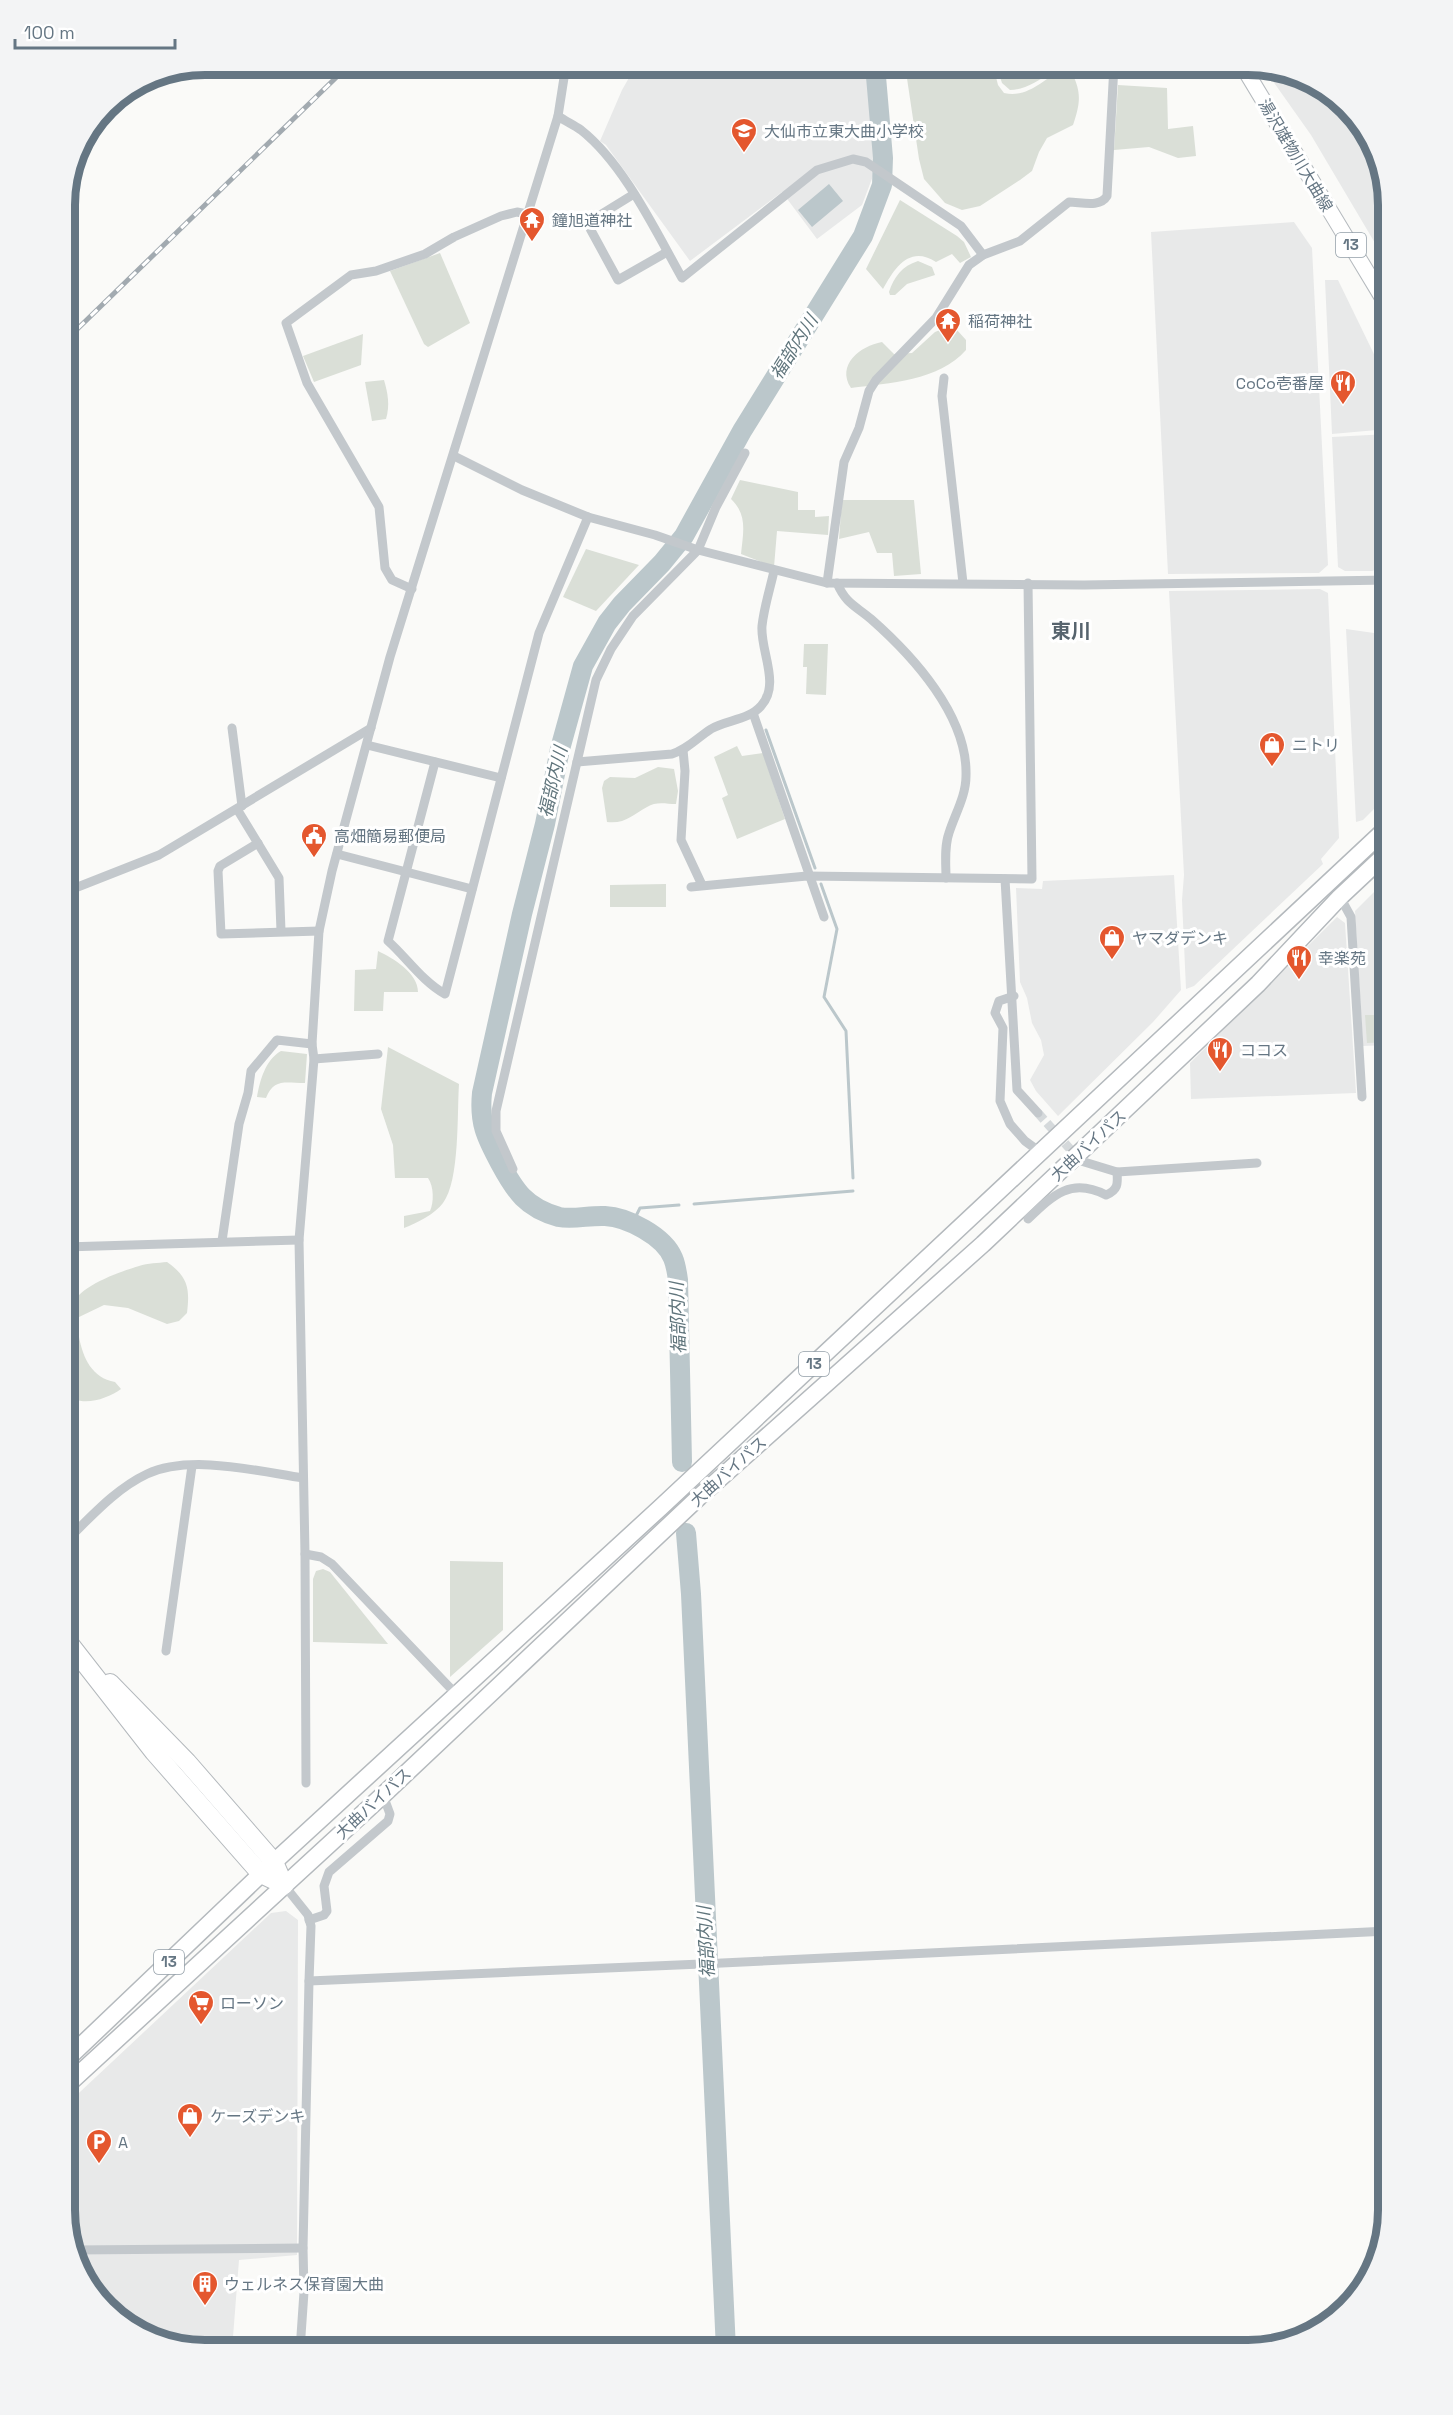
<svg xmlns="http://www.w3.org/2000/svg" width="1453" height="2415" viewBox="0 0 1453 2415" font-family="'Space Grotesk','Noto Sans JP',sans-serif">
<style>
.built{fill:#e8e9e9}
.green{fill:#dadfd7}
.water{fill:#bbc7cb}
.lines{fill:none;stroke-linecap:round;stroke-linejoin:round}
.stream{stroke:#bbc7cb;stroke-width:3}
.river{stroke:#bbc7cb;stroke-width:20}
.minor-tunnel{stroke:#d5d9db;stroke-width:9;stroke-dasharray:9 4.5;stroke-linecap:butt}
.primary-casing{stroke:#b5babe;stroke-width:17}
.trunk-casing{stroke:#b4b9bd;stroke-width:19}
.motorway-casing{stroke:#b4b9bd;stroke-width:20}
.minor{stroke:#c3c8cc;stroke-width:9}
.primary{stroke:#fff;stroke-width:15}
.trunk{stroke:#fff;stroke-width:16}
.motorway{stroke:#fff;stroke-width:18}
.rail-casing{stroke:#a2aab0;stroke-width:5}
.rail{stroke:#fff;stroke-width:3;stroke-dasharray:9;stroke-linecap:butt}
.labels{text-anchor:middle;stroke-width:6;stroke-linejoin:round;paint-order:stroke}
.shield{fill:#fff;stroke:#939fa8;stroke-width:1.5}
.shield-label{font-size:15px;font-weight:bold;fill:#657683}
.poi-label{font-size:16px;fill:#657683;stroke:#fff;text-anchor:start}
.street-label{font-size:16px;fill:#657683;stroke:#fff}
.water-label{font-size:18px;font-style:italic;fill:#60757c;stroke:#fff}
.quarter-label{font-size:20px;font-weight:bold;fill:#57646e;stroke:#fff}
.rim{fill:none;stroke:#657683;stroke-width:8}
</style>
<rect width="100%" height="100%" fill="#fafaf8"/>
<g class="built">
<polygon points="632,65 866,65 876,168 862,205 817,239 782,192 690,261 606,145 600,141 622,90 634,69"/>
<polygon points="1263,67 1326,88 1374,143 1388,205 1388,265 1311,135"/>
<polygon points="1294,222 1312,248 1328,565 1319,573 1168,574 1151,232"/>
<polygon points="1325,280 1338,280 1388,383 1388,429 1332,434"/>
<polygon points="1388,434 1388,566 1372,571 1345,571 1338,567 1332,437"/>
<polygon points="1320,589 1328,593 1339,838 1321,859 1323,864 1194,986 1186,989 1182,900 1184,875 1169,591"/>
<polygon points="1346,629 1388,635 1388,795 1363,820 1356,822"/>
<polygon points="1174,875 1181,990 1153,1022 1058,1116 1036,1091 1030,1080 1044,1055 1041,1040 1032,1023 1027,998 1020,982 1016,888 1042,889 1043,881"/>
<polygon points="1388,889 1388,1045 1363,1046 1355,911 1376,890"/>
<polygon points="1337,917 1345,923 1356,1093 1191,1099 1190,1063"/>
<polygon points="286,1911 298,1920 297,2255 239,2260 232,2350 196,2350 127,2327 79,2272 65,2210 65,2106 271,1913"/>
</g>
<g class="green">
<path d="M905,65H993L998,85L1004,93C1029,99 1044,77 1064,70L1072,73C1082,93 1080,104 1073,125L1047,138L1039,152L1032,171L1020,180L980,206L962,210L945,203L924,179L919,159Z"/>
<path d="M996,65H1050V72C1040,81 1023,90 1010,90L1002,83Z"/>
<polygon points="1118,85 1167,88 1168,129 1193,126 1196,156 1178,158 1149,147 1114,150"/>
<path d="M900,200L957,236L964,242L971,257L960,263L952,254L936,262C910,245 895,267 883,289L866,269Z"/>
<polygon points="440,253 470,323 428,347 424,344 390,271"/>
<path d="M918,261L932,267L935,275L907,284L895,295H890L889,292C894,277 902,266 918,261Z"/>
<path d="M945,328L957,330L966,340V350C939,381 889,383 851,388C836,365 860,346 882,342L894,354L912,353L935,332Z"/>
<polygon points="363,334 361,365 314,382 303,356"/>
<path d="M384,380C388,394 390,405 386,419L372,421L365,382Z"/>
<path d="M740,480L798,492V510H815V517L829,516L828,535L777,531L774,567L741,554C743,533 748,515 731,499Z"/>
<polygon points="842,500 914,500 921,574 894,576 892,553 877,553 869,532 839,539"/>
<polygon points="586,549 639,565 596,611 563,597"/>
<polygon points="804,644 828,644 826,695 806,694 807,667 803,667"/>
<polygon points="737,746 742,756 763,753 785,819 737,839 722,798 728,795 714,757"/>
<path d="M658,767L674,769L678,791L676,804C666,804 656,801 647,807C632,815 626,824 607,822L602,788L604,781L610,777L635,778Z"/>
<polygon points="666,884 666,907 610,907 610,885"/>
<path d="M378,951C393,958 418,973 418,992H384L383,1011H354L355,970L376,969Z"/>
<polygon points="1365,1015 1388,1015 1388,1042 1367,1043"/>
<path d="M388,1047L459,1084C457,1113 460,1181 443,1203C435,1214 417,1223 404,1228V1216L430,1211C434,1203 434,1186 428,1178H395L393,1145L381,1109Z"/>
<path d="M281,1051L307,1054L305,1083C285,1083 274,1078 266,1098L257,1097C260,1081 265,1060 281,1051Z"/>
<path d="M167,1262C188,1277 190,1288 187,1313L179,1321L167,1324L128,1308L104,1305L77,1318C55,1293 122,1271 139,1266C148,1263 158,1263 167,1262Z"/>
<path d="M74,1336L79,1337C83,1358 92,1378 115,1382L121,1389C106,1400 79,1408 65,1393V1348Z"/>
<polygon points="450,1561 503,1562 503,1630 450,1677"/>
<polygon points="323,1569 330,1572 388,1644 313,1642 313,1579 316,1571"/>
</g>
<polygon class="water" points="829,184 843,201 812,227 798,210"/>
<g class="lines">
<g class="stream">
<polyline points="766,730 815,868"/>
<polyline points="821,884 837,929 824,997 846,1031 853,1178"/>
<polyline points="694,1204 853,1191"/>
<polyline points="633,1222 640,1208 679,1205"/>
</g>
<g class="river">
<path d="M682,1462L678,1280C677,1273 676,1265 673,1258C664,1236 627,1217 605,1216C590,1215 573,1220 559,1217C526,1208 515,1191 500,1163C486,1137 479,1123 482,1093L522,914L545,824L560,749L583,666L607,623L622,604L662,563L684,536L742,431L863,236L882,185L883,158L875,65"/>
<polyline points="686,1533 691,1594 726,2350"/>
</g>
<polyline class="minor-tunnel" points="1038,1113 1078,1158"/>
<defs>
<polyline id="primary" points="1242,65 1388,307"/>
<g id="trunk">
<polyline points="65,2061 261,1874 660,1508 1388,827"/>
<polyline points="65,2087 383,1795 699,1497 983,1244 1258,984 1340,897 1388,852"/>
</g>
<g id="motorway">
<polyline points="65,1638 154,1752 261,1874 284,1885"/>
<polyline points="110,1683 187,1762 274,1862 284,1885"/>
</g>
</defs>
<use href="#primary" class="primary-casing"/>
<use href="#trunk" class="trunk-casing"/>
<use href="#motorway" class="motorway-casing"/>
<g class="minor">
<path d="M558,116C565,121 574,125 581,130C624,164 655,230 682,278L817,170L853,159L866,162L961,226L983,255"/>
<polyline points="634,194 587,223 618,280 667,252"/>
<polyline points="944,378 942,396 963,583"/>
<polyline points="454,456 522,490 588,517 655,535 698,550 827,583 1084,585 1388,580"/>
<path d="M827,583L844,462L859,428L869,391L876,380L936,318L969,265L983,255L1020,241L1069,202C1081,202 1100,208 1107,196L1114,65"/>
<path d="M837,583C846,604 856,606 871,619C913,656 968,716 966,776C966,796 955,814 949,833C944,847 946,864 946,878"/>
<polyline points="412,589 392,580 385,568 379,507 307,383 286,323 351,275 376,271 425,254 454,237 501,216 517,212 527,214"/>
<polyline points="753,713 824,917"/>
<polyline points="232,728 242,806"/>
<polyline points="367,745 501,778"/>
<polyline points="683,750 685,771 681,840 702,885"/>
<path d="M435,762L388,941C407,958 422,981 445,994L539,633L588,517"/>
<path d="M577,762L672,754C688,749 697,738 711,729C726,720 749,720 761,706C781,684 760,651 762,626C764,607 770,589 774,571"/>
<polyline points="237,809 279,878 281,931"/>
<polyline points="258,843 220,866 218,871 221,934 319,931"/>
<polyline points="337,854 472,889"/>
<polyline points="1005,879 1017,1090 1038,1113"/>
<polyline points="691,887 807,876 1032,879 1028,583"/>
<polyline points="65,892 159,855 371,728"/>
<polyline points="1340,897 1351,917 1362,1097"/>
<polyline points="1014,996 999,1001 995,1013 1003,1028 1000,1101 1010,1124 1025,1141 1040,1152"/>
<polyline points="314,1059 378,1054"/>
<polyline points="1081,1161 1117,1172 1257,1163"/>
<polyline points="513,1169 496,1131 496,1111 596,680 611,649 633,616 698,550 716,507 745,453"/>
<path d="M1028,1219C1053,1195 1071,1177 1106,1195C1118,1190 1118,1184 1117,1172"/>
<polyline points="222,1241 239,1124 248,1093 251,1071 277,1040 312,1044"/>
<polyline points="65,1247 299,1240"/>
<polyline points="65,1319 67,1247"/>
<path d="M65,1542C90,1518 115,1489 147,1474C190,1454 257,1471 303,1478"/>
<polyline points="305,1554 321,1557 332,1564 456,1694"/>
<polyline points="166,1651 192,1466"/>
<polyline points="306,1783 305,1554 299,1240 314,1059 312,1044 319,931 332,871 390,657 558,116 566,65"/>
<polyline points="284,1885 308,1915 311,1926 309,1981 303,2248 304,2292 300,2350"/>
<polyline points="309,1920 324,1915 327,1911 324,1886 329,1872 388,1821 390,1814 383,1795"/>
<polyline points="309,1981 701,1964 1388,1931"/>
<polyline points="74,2250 303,2248"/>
</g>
<use href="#primary" class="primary"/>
<use href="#trunk" class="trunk"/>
<use href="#motorway" class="motorway"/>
<defs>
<polyline id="rail" points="65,341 349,65"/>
</defs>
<use href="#rail" class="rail-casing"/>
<use href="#rail" class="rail"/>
</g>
<defs>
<symbol id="school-pin" viewBox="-11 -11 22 30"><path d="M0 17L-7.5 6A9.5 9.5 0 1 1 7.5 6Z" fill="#e4572e" stroke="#fff"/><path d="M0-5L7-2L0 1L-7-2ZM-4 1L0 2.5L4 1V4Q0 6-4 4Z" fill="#fff"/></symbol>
<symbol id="temple-pin" viewBox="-11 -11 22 30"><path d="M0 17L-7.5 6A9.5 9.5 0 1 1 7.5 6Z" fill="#e4572e" stroke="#fff"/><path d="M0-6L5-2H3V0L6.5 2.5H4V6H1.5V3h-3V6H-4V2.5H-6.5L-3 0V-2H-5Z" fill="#fff"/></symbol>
<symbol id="restaurant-pin" viewBox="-11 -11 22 30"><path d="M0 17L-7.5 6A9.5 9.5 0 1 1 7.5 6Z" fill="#e4572e" stroke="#fff"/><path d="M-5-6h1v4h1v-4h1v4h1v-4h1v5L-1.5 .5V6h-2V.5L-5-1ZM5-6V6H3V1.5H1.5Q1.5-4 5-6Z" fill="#fff"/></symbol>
<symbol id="shop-pin" viewBox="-11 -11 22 30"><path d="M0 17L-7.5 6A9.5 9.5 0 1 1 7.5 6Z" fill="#e4572e" stroke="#fff"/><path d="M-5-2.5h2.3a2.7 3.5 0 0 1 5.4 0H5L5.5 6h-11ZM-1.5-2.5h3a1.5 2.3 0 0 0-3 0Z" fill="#fff"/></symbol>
<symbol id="civic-pin" viewBox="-11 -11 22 30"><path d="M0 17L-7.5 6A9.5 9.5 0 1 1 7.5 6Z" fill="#e4572e" stroke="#fff"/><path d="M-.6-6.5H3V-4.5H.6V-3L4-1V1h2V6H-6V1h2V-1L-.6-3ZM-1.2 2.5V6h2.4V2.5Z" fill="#fff"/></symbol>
<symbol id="supermarket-pin" viewBox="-11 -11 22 30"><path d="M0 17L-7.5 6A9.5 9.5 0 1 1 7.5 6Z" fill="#e4572e" stroke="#fff"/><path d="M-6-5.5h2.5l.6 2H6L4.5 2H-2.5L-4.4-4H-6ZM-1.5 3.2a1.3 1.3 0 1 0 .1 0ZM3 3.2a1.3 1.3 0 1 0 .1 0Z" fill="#fff"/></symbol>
<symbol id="parking-pin" viewBox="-11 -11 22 30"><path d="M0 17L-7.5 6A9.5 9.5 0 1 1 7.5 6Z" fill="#e4572e" stroke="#fff"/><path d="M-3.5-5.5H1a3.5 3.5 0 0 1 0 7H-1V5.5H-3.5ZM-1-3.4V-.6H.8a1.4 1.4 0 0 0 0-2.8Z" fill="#fff"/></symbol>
<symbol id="building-pin" viewBox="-11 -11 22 30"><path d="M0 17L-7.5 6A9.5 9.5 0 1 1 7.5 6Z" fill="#e4572e" stroke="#fff"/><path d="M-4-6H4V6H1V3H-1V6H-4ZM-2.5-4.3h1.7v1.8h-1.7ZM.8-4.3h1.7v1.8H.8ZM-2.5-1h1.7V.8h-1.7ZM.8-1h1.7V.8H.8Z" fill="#fff"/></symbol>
</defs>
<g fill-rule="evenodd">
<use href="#school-pin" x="729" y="116" width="30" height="40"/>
<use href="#temple-pin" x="517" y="205" width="30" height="40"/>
<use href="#temple-pin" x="933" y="306" width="30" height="40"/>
<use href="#restaurant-pin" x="1328" y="368" width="30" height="40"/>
<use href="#shop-pin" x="1257" y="730" width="30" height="40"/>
<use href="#civic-pin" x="299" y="821" width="30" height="40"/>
<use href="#shop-pin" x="1097" y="923" width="30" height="40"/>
<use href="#restaurant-pin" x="1284" y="943" width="30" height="40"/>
<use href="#restaurant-pin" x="1205" y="1035" width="30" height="40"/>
<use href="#supermarket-pin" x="186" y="1988" width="30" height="40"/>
<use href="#shop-pin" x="175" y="2101" width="30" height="40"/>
<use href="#parking-pin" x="84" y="2127" width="30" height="40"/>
<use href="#building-pin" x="190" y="2269" width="30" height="40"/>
</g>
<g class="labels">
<g class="shield">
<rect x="1336" y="233" width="30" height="24" rx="4.5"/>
<rect x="799" y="1352" width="30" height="24" rx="4.5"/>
<rect x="154" y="1950" width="30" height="24" rx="4.5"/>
</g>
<g class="shield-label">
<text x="1351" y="250">13</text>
<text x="814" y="1369">13</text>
<text x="169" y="1967">13</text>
</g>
<g class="poi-label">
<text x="764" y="137">大仙市立東大曲小学校</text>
<text x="552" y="226">鐘旭道神社</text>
<text x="968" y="327">稲荷神社</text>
<text x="1324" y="389" text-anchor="end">CoCo壱番屋</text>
<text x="1292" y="751">ニトリ</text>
<text x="334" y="842">高畑簡易郵便局</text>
<text x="1132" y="944">ヤマダデンキ</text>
<text x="1318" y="964">幸楽苑</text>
<text x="1240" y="1056">ココス</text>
<text x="220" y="2009">ローソン</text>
<text x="210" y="2122">ケーズデンキ</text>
<text x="118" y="2148">A</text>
<text x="224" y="2290">ウェルネス保育園大曲</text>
</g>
<g class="street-label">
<text transform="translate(1296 155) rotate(59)" y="6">湯沢雄物川大曲線</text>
<text transform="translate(1088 1145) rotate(-43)" y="6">大曲バイパス</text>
<text transform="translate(728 1471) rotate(-42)" y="6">大曲バイパス</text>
<text transform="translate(373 1803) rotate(-43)" y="6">大曲バイパス</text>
</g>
<g class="water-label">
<text transform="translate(794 347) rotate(-58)" y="6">福部内川</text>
<text transform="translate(553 782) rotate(-77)" y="6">福部内川</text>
<text transform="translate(678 1318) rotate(-92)" y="6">福部内川</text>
<text transform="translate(706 1942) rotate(-93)" y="6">福部内川</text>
</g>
<g class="quarter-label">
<text x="1071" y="638">東川</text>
</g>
</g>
<path d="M0 0H1453V2415H0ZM205 75H1248A130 130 0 0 1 1378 205V2210A130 130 0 0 1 1248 2340H205A130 130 0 0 1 75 2210V205A130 130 0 0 1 205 75Z" fill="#f3f4f5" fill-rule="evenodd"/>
<path class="rim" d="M205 75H1248A130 130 0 0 1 1378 205V2210A130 130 0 0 1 1248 2340H205A130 130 0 0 1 75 2210V205A130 130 0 0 1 205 75Z"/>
<path d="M15 39v9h160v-9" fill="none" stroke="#657683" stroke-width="3"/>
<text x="24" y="39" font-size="18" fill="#657683" stroke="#ffffff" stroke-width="4.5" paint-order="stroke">100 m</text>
</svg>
